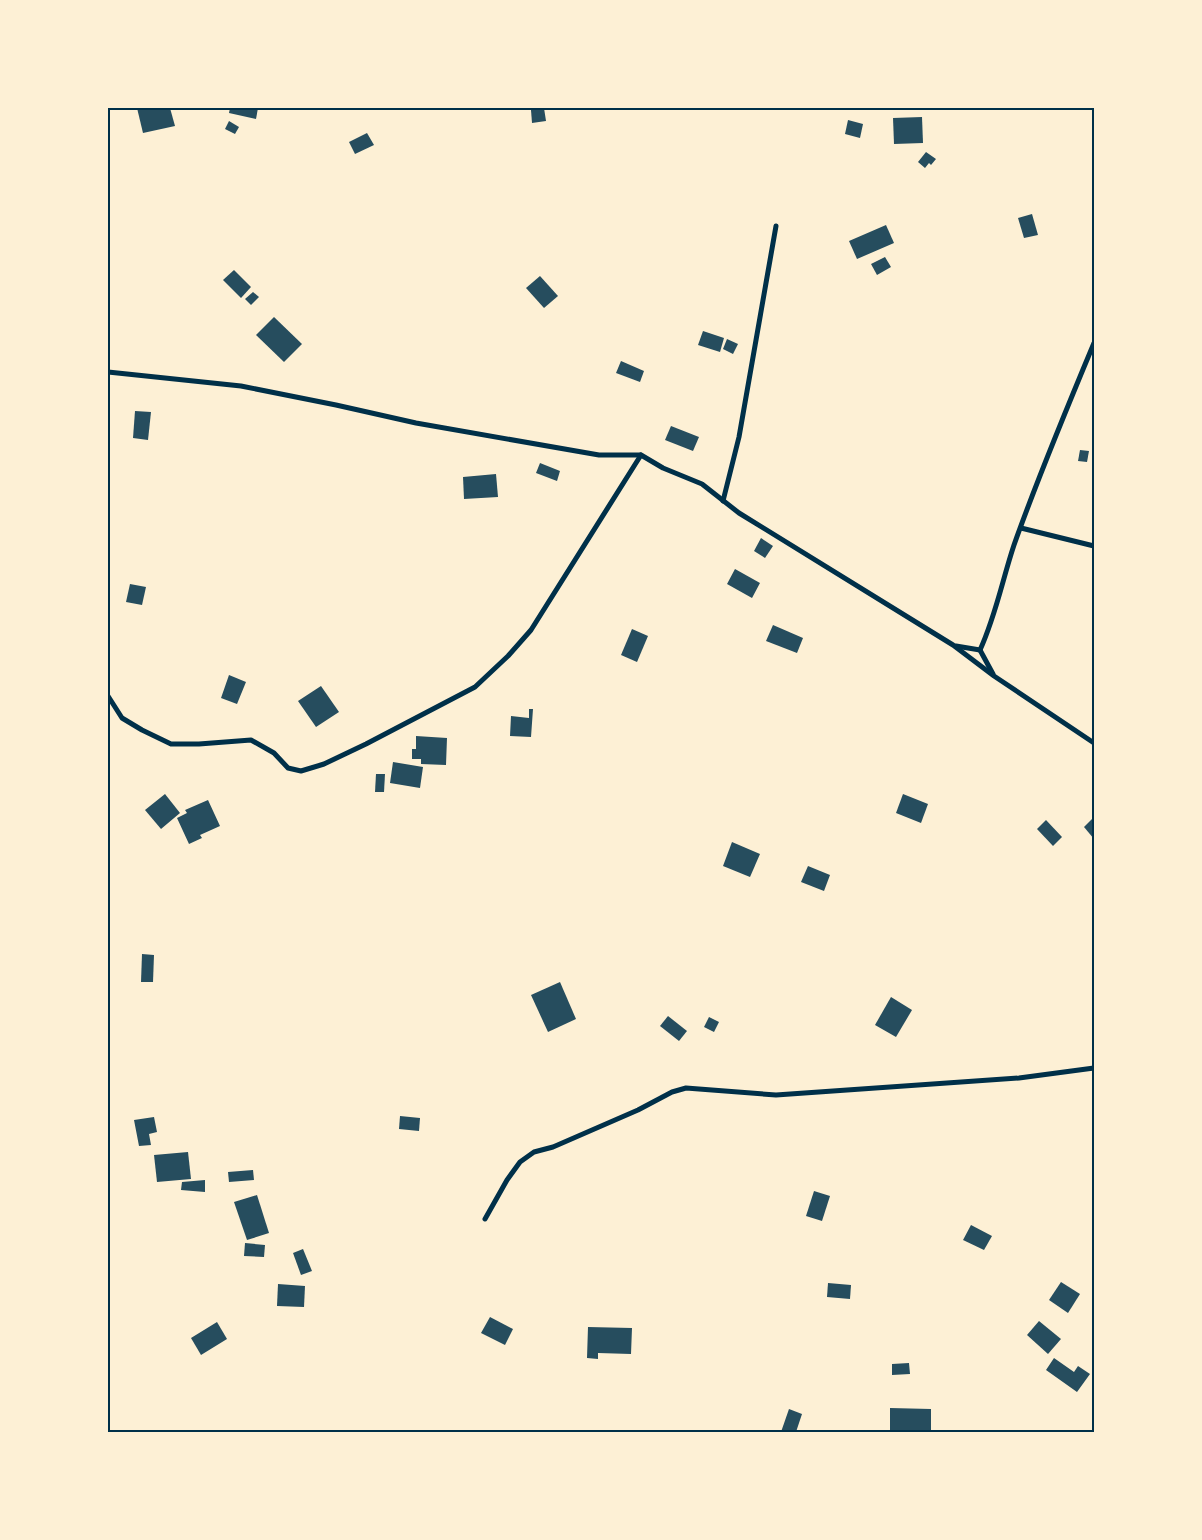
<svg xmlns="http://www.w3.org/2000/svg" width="1202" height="1540" viewBox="0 0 1202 1540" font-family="'DejaVu Sans',sans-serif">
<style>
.building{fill:#264d5e}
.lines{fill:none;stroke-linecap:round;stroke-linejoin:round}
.minor{stroke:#003049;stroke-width:5}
.neatline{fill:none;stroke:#003049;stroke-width:2}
</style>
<rect width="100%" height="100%" fill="#fdf0d5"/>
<g class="building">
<polygon points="137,108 170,108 175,126 143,133"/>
<polygon points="230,108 258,108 256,119 229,113"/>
<polygon points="544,108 546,121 532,123 531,110"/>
<polygon points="922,117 923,143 894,144 893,118"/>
<polygon points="848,120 863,124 860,138 845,134"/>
<polygon points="229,121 239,127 235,134 225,129"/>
<polygon points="367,133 374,145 355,154 349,142"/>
<polygon points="926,152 936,159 931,165 929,163 925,168 918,162"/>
<polygon points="1032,214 1038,235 1024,238 1018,218"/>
<polygon points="886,225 894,243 857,259 849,241"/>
<polygon points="885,257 891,267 877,275 871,264"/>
<polygon points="234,270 251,287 241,298 223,280"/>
<polygon points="540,276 558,296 544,308 526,288"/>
<polygon points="253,292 259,297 251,305 245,299"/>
<polygon points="274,317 302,344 284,362 256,335"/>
<polygon points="703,331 724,338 720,352 698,345"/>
<polygon points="727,339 738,344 733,354 723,349"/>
<polygon points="621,361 644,371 640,382 616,373"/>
<polygon points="135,411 151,412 148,440 133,438"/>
<polygon points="671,426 699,437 693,451 665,440"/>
<polygon points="1080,450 1089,451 1087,462 1078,461"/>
<polygon points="540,463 560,471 557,481 536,473"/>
<polygon points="496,474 498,497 464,499 463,477"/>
<polygon points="761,538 773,546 765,558 754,551"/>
<polygon points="735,569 760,583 752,598 727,584"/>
<polygon points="130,584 146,587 142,605 126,602"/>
<polygon points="773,625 803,638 797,653 766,641"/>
<polygon points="632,629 648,636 637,662 621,655"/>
<polygon points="229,675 246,682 237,704 221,698"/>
<polygon points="321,686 339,712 316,727 298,701"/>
<polygon points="529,709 533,709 531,737 510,736 511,716 529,718"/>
<polygon points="416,736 447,738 446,765 421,764 421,759 412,759 412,749 416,749"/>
<polygon points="393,762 423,767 420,788 390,783"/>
<polygon points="376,774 385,774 384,792 375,792"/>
<polygon points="165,794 180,813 161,829 145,810"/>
<polygon points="903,794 928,804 921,823 896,813"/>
<polygon points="208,800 220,826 200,835 202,838 189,844 177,818 187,813 185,810"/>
<polygon points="1094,817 1094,839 1084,827"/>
<polygon points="1046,820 1062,837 1053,846 1037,829"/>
<polygon points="732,842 760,854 750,877 723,866"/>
<polygon points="808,866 830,875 824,891 801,882"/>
<polygon points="142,954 154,955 153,982 141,982"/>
<polygon points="560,982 576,1019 548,1032 531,995"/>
<polygon points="891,997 912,1010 896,1037 875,1025"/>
<polygon points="668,1016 687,1031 679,1041 660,1026"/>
<polygon points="709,1017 719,1022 714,1032 704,1027"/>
<polygon points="400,1116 420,1118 419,1131 399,1129"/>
<polygon points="154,1117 157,1132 149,1134 151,1145 139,1146 134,1120"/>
<polygon points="188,1152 191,1179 157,1182 154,1155"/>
<polygon points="253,1170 254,1180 229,1182 228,1172"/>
<polygon points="205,1180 205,1192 181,1190 182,1182"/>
<polygon points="814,1191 830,1196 822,1221 806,1216"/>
<polygon points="257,1195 269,1233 247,1240 234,1202"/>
<polygon points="971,1225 992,1236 984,1250 963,1240"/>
<polygon points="245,1243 265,1245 264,1257 244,1256"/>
<polygon points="303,1249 312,1271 301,1275 293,1253"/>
<polygon points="1061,1282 1080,1294 1068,1313 1049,1300"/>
<polygon points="828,1283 851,1285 850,1299 827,1297"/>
<polygon points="278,1284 305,1286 304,1307 277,1306"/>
<polygon points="490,1317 513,1329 505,1345 481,1333"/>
<polygon points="1039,1321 1061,1339 1048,1354 1027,1335"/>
<polygon points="217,1322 227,1339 201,1355 191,1338"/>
<polygon points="588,1327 632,1328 631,1354 598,1353 598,1359 587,1358"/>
<polygon points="1054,1358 1074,1372 1078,1366 1090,1374 1077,1392 1046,1370"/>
<polygon points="909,1363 910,1374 892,1375 892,1364"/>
<polygon points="890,1408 931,1409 931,1432 890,1432"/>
<polygon points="789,1409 802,1414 796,1432 781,1432"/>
</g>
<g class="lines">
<g class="minor">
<polyline points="108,372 241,386 336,405 416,423 599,455 641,455 663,468 702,484 739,513 953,645 994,676 1094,743"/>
<polyline points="723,501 739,437 776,226"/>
<polyline points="1021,528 1094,546"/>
<polyline points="956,646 980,650"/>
<path d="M980,650C996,615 1002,581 1014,545C1038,477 1066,410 1094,343"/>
<polyline points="980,650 993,674"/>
<polyline points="108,696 122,718 142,730 171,744 199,744 251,740 274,753 288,768 301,771 324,764 366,744 475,687 508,656 531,630 641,455"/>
<polyline points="485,1219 507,1180 520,1162 534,1152 553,1147 638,1110 672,1092 686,1088 776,1095 1019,1078 1094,1068"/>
</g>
</g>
<rect width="1202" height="1540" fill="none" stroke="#fdf0d5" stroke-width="218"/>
<rect x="109" y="109" width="984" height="1322" class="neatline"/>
</svg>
